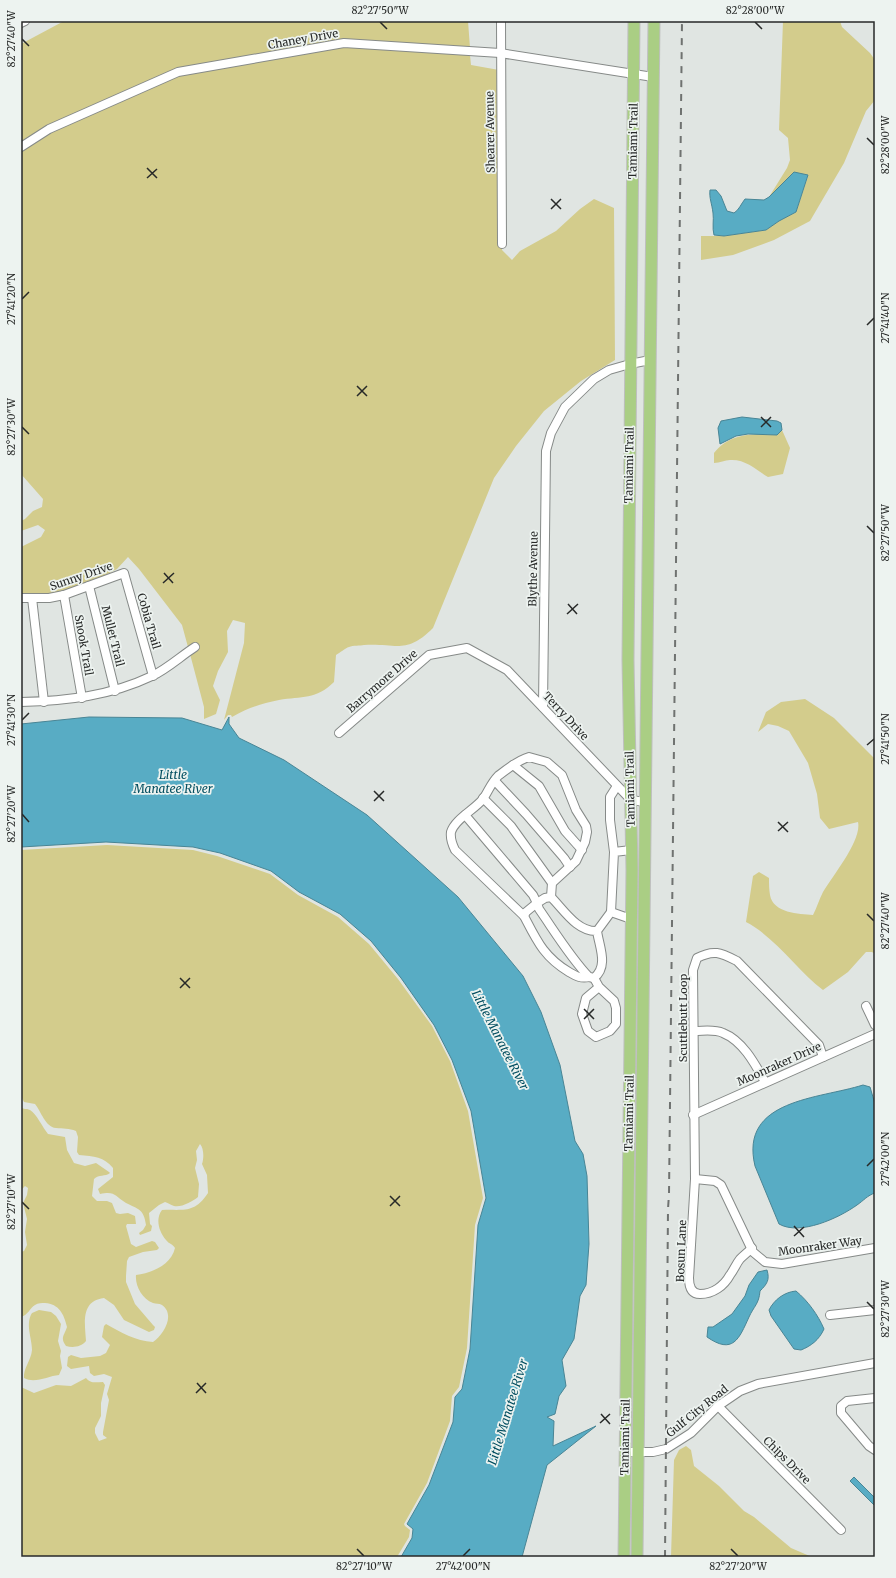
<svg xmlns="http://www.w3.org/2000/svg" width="896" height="1578" viewBox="0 0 896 1578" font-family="Merriweather,serif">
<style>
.green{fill:#d3cc8c}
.water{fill:#58acc4;stroke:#498595}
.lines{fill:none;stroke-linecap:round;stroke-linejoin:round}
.minor-casing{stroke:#868a88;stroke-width:10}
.major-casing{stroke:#bebfbe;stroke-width:13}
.minor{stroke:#fff;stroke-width:8}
.major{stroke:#aace84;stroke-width:11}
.rail{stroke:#6f7270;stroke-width:2;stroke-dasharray:7 7;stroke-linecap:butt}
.ticks{fill:none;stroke:#272928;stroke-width:1.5}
.labels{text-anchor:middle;stroke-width:3.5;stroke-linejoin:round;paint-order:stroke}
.street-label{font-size:11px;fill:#272928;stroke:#edf3f0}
.water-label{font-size:12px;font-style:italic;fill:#004d5f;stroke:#edf3f0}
.neatline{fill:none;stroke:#272928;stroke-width:1.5}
.ticks-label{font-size:10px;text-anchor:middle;fill:#272928}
</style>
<rect width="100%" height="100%" fill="#e0e5e2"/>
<g class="green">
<polygon points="64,21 468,21 470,48 343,39 176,69 21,142 21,44"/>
<polygon points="783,21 840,21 842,27 870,53 875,60 875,100 866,111 844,163 810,221 774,240 733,255 701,260 701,236 724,236 766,230 779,221 796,212 808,176 794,172 769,197 787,168 790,160 788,138 779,130"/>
<path d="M344,46L470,55L471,65L499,70L502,250L512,260L520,251L556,231L580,209L594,199L614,208L615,360L581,381L544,411L516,446L494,478L433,628C406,655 397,643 364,645C360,646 353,645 349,647C345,648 340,653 336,655L334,682C316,700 302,696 279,700C261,704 249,707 232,717L231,715H228L224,720L244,643L245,623L233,620L227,631L228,652L218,671L213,686L220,700L216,714L204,719V707L190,654L200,647L195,642L188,647L182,625L139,569L128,557L117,569L100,578L62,591L53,594H21V547L41,537L45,530L38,525L21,531V521L25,519L33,511L42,507L43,499L21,474V151L51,132L179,75Z"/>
<path d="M782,430L790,448L783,474L768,477C756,470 746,459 730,460C725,460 720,463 714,463V453C729,433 754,433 777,435Z"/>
<path d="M805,699L834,718L875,759V954L872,952H866L848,972L823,990C797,970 775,937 746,922L753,876L759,872L769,878C769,884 769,889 770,895C773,913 799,914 813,915C817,907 819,900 823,892C833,875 862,840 858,822L829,829L820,818L817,794L808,763L789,731L778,726L768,724L758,732L766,712L781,702Z"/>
<path d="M107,845L193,850L217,856L270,874L298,895L338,917L369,944L398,979L432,1026L450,1061L468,1111L483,1198L475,1225L467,1348L459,1387L452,1396L450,1421L427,1483L404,1524L405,1526L410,1530L409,1537L397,1557H24L21,1552V1387L34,1393L56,1385L71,1386L86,1378C91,1384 96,1382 103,1382L105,1385L101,1403V1416L95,1428V1433L99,1441L107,1438L103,1435V1432L109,1400L107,1394L112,1377L104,1374L94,1376L90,1373L89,1366L71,1369L67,1366L68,1357L71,1355L81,1358L100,1356L106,1353L110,1345L102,1337L104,1326L106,1324C120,1332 136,1341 153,1342C163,1335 176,1315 162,1305C159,1303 156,1304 153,1303C142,1299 135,1286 136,1275C152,1273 171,1265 175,1248C173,1244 169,1244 166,1240C159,1232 155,1219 162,1210C184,1209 194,1214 208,1193L207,1175L202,1164C204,1159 204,1148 200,1144L196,1151L197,1160L195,1168L199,1184L198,1197C193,1201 181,1208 174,1206C170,1205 169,1203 165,1202L159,1205L149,1213L150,1224L152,1226L151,1231L140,1235L139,1233L143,1230L146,1225C144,1209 138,1209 126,1203C114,1196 116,1191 100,1194L98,1189L113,1177V1168C104,1157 94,1156 79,1155L77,1152L78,1137L76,1131C69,1128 63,1129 56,1128C45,1127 41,1111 35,1104L24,1102L21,1096V850Z"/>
<path d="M21,1107C24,1110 26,1108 30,1110C36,1113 43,1128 48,1134L65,1137L67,1150L74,1163L85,1166L96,1163L109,1172L110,1173C105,1177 99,1174 94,1179L92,1196L97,1201H107L112,1203L116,1213L120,1214L128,1213L135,1216L136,1224H127L126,1226L131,1244L136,1247L152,1241L155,1242L159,1248L157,1250L143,1252L129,1257L127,1261L126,1276V1282L135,1304L153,1325L155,1327L154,1330L149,1332L124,1320L114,1305L104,1298C80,1301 85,1324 86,1341C81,1347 73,1348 66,1346C60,1338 64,1336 67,1327C64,1314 59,1304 45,1303C42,1303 38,1303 35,1305C30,1308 28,1315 21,1317L22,1298L21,1292V1252L24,1251L27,1245L25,1232L27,1219L23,1203L27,1195L28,1188L25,1186L22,1189L21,1197Z"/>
<path d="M39,1310L51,1312L56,1316L61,1324L58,1341L61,1351L60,1356L62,1368L59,1375C48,1376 35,1384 24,1378C23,1368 31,1361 32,1350C32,1338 25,1324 32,1313Z"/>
<polygon points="686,1446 691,1450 694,1466 719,1486 744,1511 754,1517 791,1548 812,1557 671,1557 674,1460 679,1450"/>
</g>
<g class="water">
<path d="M794,172L808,175L796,212L779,221L766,230L724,236L714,235C712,228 714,220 713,213C712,204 709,198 710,190H716L721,196L727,211L734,213C739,210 741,204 745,199L764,200L769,197Z"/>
<polygon points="742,417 777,421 781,423 782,430 777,435 748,434 736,436 720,444 718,428 721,421"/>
<polygon points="89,717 182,718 222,730 229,717 229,724 239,738 284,760 367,815 458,897 523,976 541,1012 560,1065 575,1141 583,1154 587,1176 589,1244 586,1285 580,1296 574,1339 562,1360 566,1386 559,1396 555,1414 547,1417 554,1421 553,1446 596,1426 547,1465 522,1557 401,1557 412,1538 413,1529 407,1524 429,1485 453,1422 455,1397 462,1389 470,1349 478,1225 486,1198 471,1111 452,1060 434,1025 401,978 371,941 340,914 299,892 271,871 220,853 193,847 106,842 21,847 21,724"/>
<path d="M863,1085L870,1087L875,1104V1193C868,1195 863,1201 857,1205C839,1218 800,1236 779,1224L755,1166C739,1099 819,1099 863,1085Z"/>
<path d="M767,1270C770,1280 767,1284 760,1291C759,1304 754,1306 749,1317C739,1339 733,1355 707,1337L708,1327H713L732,1314L745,1296L749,1285L758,1272Z"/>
<path d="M796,1291C808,1301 818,1315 824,1329C819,1340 811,1346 801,1350L794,1349L771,1316L769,1310C774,1300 784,1292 796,1291Z"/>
<polygon points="854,1477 875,1498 875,1506 850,1481"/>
</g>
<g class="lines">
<defs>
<g id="minor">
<polyline points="501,21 502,244"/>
<polyline points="21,23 25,21"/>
<polyline points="21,147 49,129 178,72 344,43 500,53 653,77"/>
<polyline points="89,586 115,691"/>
<polyline points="64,595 82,698"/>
<polyline points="21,598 49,598 64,595 124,573 153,676"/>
<polyline points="32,598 44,702"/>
<path d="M21,702C66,701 110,696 152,676C167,669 181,656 195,647"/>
<polyline points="543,707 546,451 551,433 565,407 594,379 609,370 630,364 650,360"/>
<polyline points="339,733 429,655 467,648 507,670 631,800 645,802"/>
<polyline points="513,765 539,786 565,831 582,850"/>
<polyline points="495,781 526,814 564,858 570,867"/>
<polyline points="483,798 511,826 552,883"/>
<path d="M465,815L533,895L537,903L526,912L524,916C537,941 544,957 569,972C576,976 581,979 589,977"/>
<polyline points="614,852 610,820 610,797 617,786"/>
<polyline points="611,912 614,852 631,850"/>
<path d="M524,916L455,850C452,844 450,839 451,832C455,819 474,810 483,799C488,792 491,783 498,776C507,769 518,760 529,757L547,762L562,775L576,810L586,826L587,832L585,842L576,861L552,883L551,897"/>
<path d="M597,931C599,946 609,966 594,978L589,977C570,957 555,932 539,909L537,903L545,898L551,897C564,910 577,932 597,931L611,912L631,919"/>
<polyline points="594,978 599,987 614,1001 616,1008 616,1024 610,1031 596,1037 588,1031 582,1014 586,998 599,987"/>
<polyline points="866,1006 875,1025"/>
<path d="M695,1031C704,1031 714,1029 723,1033C743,1041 755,1064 765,1082"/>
<polyline points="693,1115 875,1034"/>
<polyline points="695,1179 715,1181 721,1185 753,1252 765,1262 782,1264 875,1248"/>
<path d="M752,1248C748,1252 744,1255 740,1259C736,1264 734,1270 730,1275C724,1286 713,1294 700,1294C691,1294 689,1286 689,1278L695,1179L693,970L697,958C714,949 721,953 737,961L819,1045L823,1057"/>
<polyline points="830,1315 875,1310"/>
<polyline points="875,1398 847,1401 841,1406 841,1413 869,1446 875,1450"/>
<polyline points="718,1406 841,1530"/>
<polyline points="625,1452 653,1452 666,1449 691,1433 718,1406 740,1391 758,1384 875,1363"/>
</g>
<g id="major">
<polyline points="624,1557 632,870 628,660 634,21"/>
<polyline points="637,1557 654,21"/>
</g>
</defs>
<use href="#minor" class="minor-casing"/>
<use href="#major" class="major-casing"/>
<use href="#minor" class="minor"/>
<use href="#major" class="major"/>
<polyline class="rail" points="665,1557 668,1209 669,1194 682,21"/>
</g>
<path class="ticks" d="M380,22L387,29M755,22L762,29M22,39L29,46M867,138L874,145M147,168L157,178M147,178L157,169M551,199L561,209M551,209L561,199M22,299L29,292M867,325L874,318M357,386L367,396M357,396L367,386M761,417L771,427M22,427L29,434M761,427L771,417M867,526L874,533M164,573L173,583M163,583L174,573M568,604L577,614M567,614L578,604M22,720L29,713M867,745L874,739M374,791L384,801M374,801L384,791M22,814L29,822M778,822L788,832M778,831L788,822M867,914L874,921M180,978L190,988M180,988L190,978M584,1009L594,1019M584,1019L594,1009M867,1166L874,1159M390,1196L400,1206M22,1202L29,1209M390,1206L400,1196M794,1226L804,1237M794,1236L804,1227M867,1302L874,1309M197,1383L206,1393M196,1393L206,1383M601,1414L610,1424M600,1423L610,1414M357,1549L364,1556M731,1549L738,1556M463,1556L470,1549"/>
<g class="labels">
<g class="street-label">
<text transform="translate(303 39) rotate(-10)" y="4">Chaney Drive</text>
<text transform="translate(490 132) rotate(-91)" y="4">Shearer Avenue</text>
<text transform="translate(633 141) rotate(-89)" y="4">Tamiami Trail</text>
<text transform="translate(629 465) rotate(-89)" y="4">Tamiami Trail</text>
<text transform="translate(533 569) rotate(-89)" y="4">Blythe Avenue</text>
<text transform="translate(81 576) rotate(-19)" y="4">Sunny Drive</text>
<text transform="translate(149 621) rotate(74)" y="4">Cobia Trail</text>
<text transform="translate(113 636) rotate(76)" y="4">Mullet Trail</text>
<text transform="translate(84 645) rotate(80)" y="4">Snook Trail</text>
<text transform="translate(382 681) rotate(-41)" y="4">Barrymore Drive</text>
<text transform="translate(566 716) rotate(47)" y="4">Terry Drive</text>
<text transform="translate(630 789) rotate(-91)" y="4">Tamiami Trail</text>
<text transform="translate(683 1018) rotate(-90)" y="4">Scuttlebutt Loop</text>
<text transform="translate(779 1064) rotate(-24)" y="4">Moonraker Drive</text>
<text transform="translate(629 1113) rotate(-89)" y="4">Tamiami Trail</text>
<text transform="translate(820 1246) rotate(-8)" y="4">Moonraker Way</text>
<text transform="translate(681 1251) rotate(-88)" y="4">Bosun Lane</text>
<text transform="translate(697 1411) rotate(-39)" y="4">Gulf City Road</text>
<text transform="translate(625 1437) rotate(-89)" y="4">Tamiami Trail</text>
<text transform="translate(787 1460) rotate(45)" y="4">Chips Drive</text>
</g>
<g class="water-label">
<text x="173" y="779">Little<tspan x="173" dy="14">Manatee River</tspan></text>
<text transform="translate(500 1040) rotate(63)" y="4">Little Manatee River</text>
<text transform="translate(508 1412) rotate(-73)" y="4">Little Manatee River</text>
</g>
</g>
<rect width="896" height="1578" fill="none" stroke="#edf3f0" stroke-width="44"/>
<rect x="22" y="22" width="852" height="1534" class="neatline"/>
<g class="ticks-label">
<text x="380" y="14">82°27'50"W</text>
<text x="755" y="14">82°28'00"W</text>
<text transform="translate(11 39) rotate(-90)" y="4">82°27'40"W</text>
<text transform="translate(885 145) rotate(-90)" y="4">82°28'00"W</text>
<text transform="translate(11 299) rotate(-90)" y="4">27°41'20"N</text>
<text transform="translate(885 318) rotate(-90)" y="4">27°41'40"N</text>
<text transform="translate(11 427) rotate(-90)" y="4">82°27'30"W</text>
<text transform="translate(885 533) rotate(-90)" y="4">82°27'50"W</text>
<text transform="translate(11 720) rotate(-90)" y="4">27°41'30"N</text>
<text transform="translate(885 739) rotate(-90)" y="4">27°41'50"N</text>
<text transform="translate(11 814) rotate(-90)" y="4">82°27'20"W</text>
<text transform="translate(885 921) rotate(-90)" y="4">82°27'40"W</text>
<text transform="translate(885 1159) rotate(-90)" y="4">27°42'00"N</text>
<text transform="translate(11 1202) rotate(-90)" y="4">82°27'10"W</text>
<text transform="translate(885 1309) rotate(-90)" y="4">82°27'30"W</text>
<text x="364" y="1570">82°27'10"W</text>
<text x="463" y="1570">27°42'00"N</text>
<text x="738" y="1570">82°27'20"W</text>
</g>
</svg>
